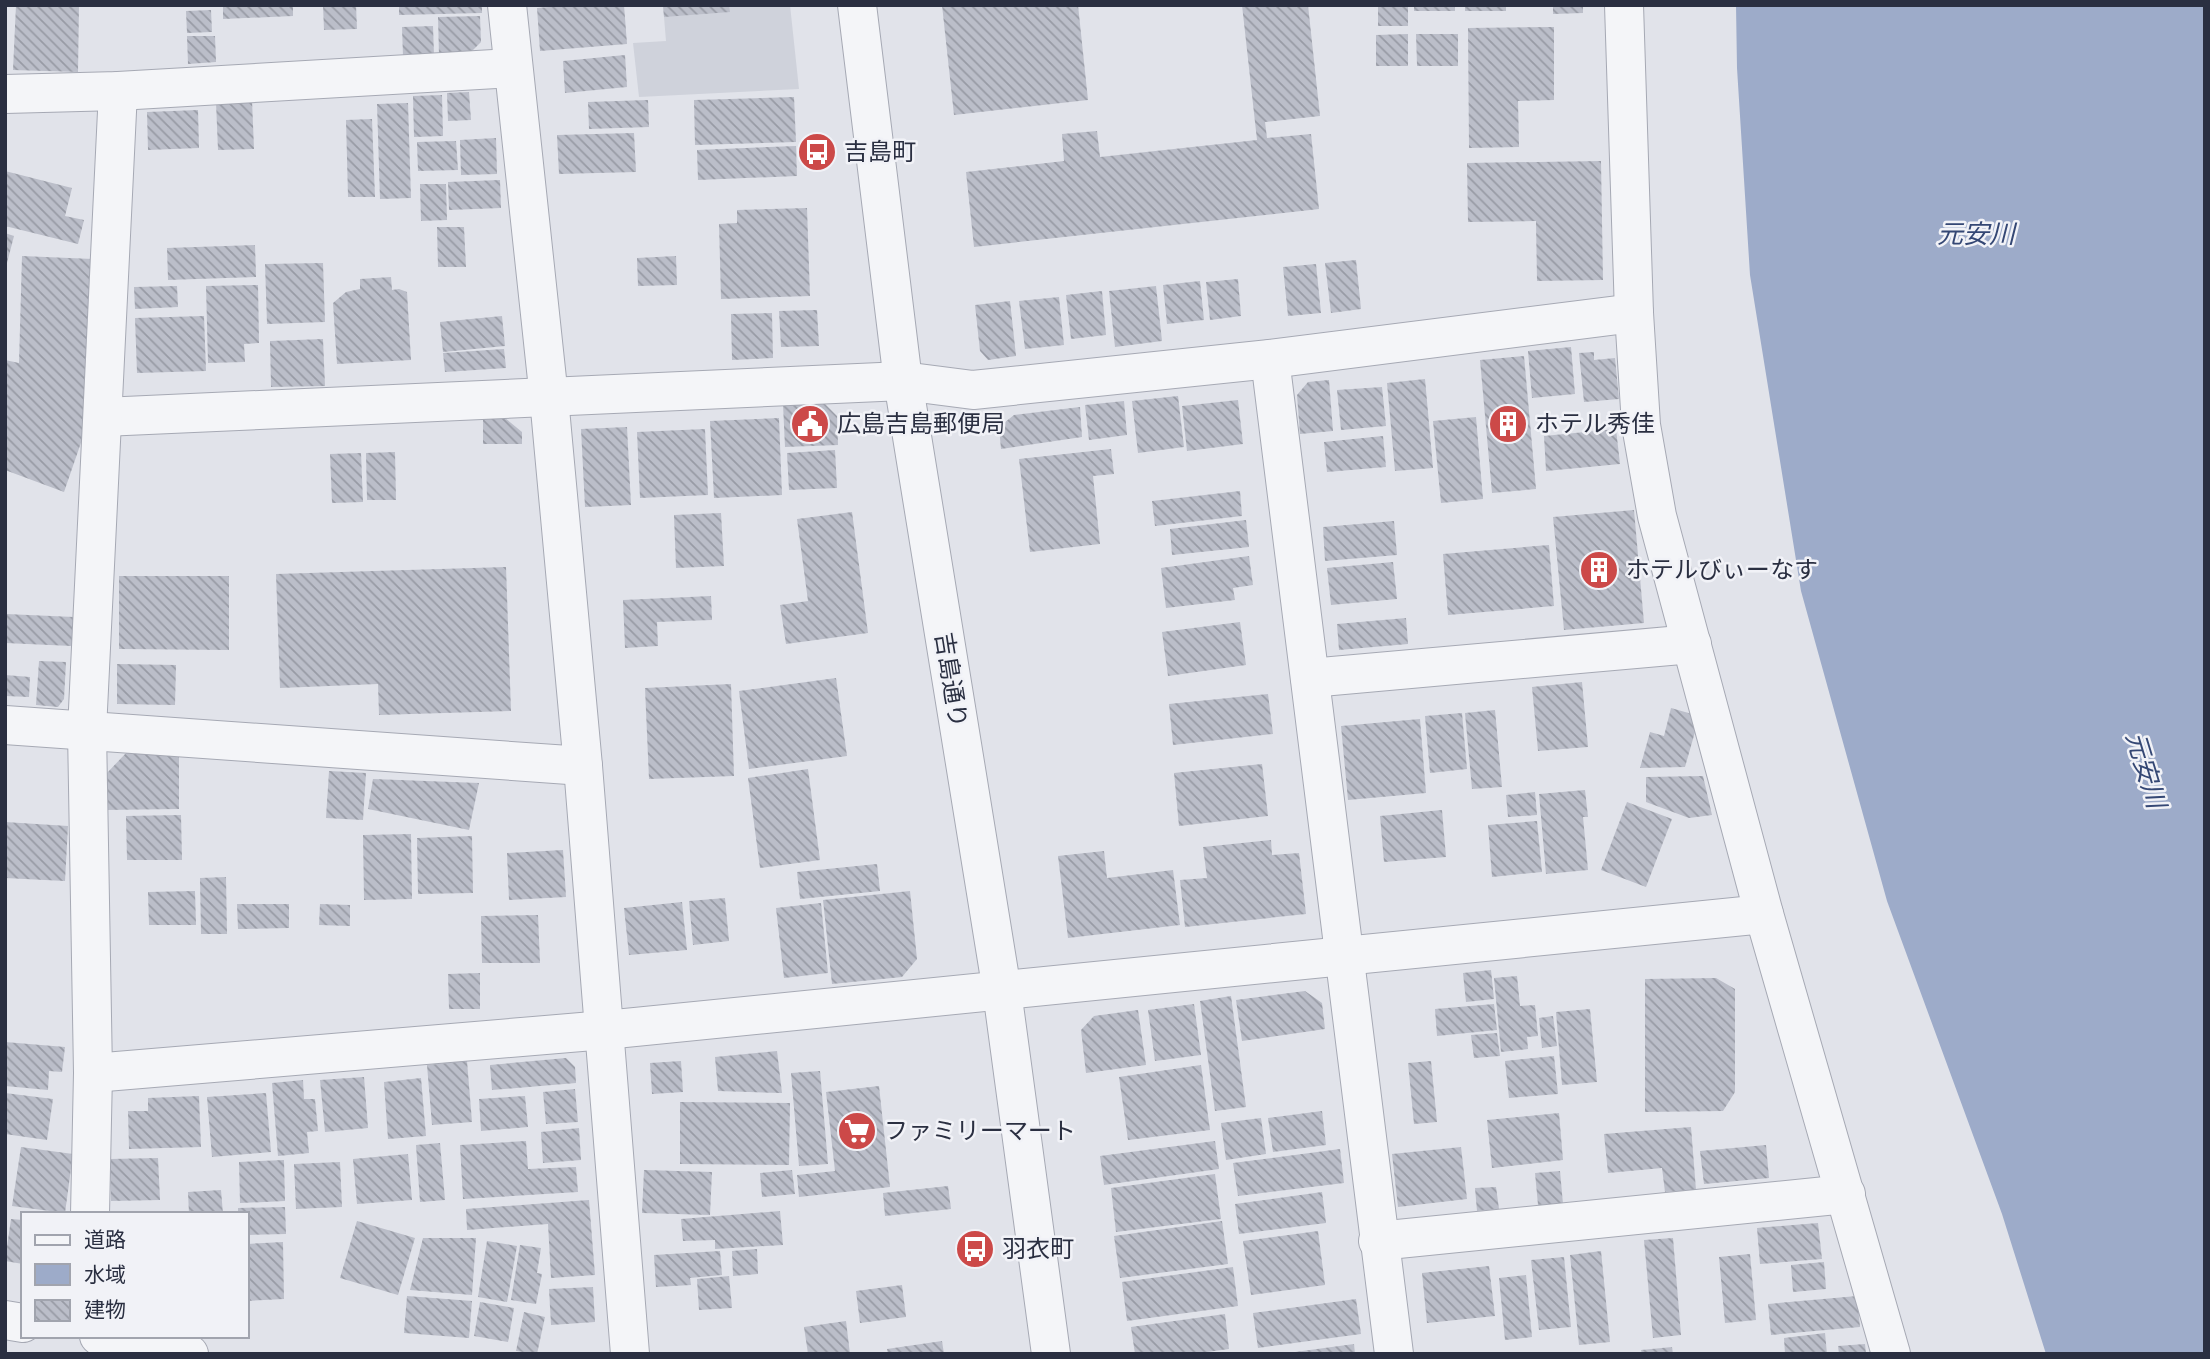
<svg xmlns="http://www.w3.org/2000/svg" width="2210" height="1359" viewBox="0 0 2210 1359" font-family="'Alegreya Sans','Noto Sans JP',sans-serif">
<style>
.built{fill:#cfd2db}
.water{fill:#9dabc9}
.building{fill:url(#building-back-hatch)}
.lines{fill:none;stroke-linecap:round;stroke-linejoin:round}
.minor-casing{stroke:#a6a9b4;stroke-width:40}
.tertiary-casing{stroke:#a6a9b4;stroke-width:40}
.minor{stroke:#f4f5f8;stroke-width:38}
.tertiary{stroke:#f4f5f8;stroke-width:38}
.labels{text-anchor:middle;stroke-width:5;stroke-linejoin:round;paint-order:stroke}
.poi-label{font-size:24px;fill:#2a2f41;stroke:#f1f2f7;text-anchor:start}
.street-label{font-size:24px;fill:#2a2f41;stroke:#f1f2f7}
.water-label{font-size:26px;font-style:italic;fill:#344774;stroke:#f1f2f7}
</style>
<defs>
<pattern id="building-back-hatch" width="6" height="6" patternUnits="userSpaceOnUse" patternTransform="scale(1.75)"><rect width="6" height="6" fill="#bbbec9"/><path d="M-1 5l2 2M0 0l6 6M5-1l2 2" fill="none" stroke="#989ba5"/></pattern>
</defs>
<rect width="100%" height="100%" fill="#e1e3ea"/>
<polygon class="built" points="663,5 790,5 799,89 639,97 633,43 666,41"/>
<polygon class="water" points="1736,5 2205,5 2205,1354 2046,1354 2002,1214 1887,901 1801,591 1750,275 1737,68"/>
<g class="building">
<polygon points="16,5 79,5 78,72 13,70"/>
<polygon points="223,5 293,5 293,16 223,19"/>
<polygon points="323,5 356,5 357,29 324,30"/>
<polygon points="399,5 482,5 482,13 399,15"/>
<polygon points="572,5 624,5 627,44 540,51 537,8"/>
<polygon points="663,5 729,5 730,12 664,17"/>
<polygon points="942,5 1078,5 1088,100 954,115"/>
<polygon points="1242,5 1308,5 1320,116 1265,122 1267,138 1311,134 1319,209 974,247 966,172 1064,161 1062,134 1097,131 1100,157 1257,140"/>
<rect x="1378" y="5" width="30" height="21"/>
<rect x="1414" y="5" width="41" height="6"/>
<rect x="1465" y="5" width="41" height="6"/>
<polygon points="1553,5 1583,5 1583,13 1553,14"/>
<polygon points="211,10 212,32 187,33 186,11"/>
<polygon points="480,16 481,42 469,54 439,55 438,17"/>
<polygon points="433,26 434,55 403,56 402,27"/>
<polygon points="1554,27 1554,100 1518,101 1519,147 1469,148 1468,28"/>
<polygon points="1408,34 1408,66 1376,66 1376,35"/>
<polygon points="1416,34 1458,34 1458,66 1417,66"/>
<polygon points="187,36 215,36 216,62 188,64"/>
<polygon points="625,55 627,87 565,93 563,61"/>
<polygon points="469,92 471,120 448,121 447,93"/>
<polygon points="442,95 443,136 414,137 413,96"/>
<polygon points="794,97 796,142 695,145 694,100"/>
<polygon points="252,100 254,149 218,150 216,102"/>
<polygon points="648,100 649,127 589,129 588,102"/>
<polygon points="408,103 411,198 380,199 377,104"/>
<polygon points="198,110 199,148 148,150 147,112"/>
<polygon points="372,119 375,197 348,197 346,120"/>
<polygon points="634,133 636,172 559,174 557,135"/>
<polygon points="496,138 497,174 461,175 460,140"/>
<polygon points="456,141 458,170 418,171 417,142"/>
<polygon points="796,146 797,176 698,180 697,150"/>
<polygon points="1601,161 1603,280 1537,281 1536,221 1468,222 1467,163"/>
<polygon points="5,171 72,188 65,216 84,220 78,244 5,226"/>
<polygon points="500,180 501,208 449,210 448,182"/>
<polygon points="420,184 446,184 447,220 421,221"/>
<polygon points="807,208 810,296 721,299 719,224 737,223 737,210"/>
<polygon points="437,227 464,227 466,267 438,267"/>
<polygon points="5,233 14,236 6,267 5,267"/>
<polygon points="255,245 256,277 168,280 167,248"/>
<polygon points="22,256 93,259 84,434 64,492 5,470 5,360 19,363"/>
<polygon points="676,256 677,285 638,286 637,258"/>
<polygon points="1356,260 1361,309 1331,313 1325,263"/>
<polygon points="323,263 325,322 267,324 265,264"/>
<polygon points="1316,264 1321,313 1288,316 1283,267"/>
<polygon points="391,277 392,290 399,289 407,292 411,360 337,364 333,303 346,292 360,289 360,279"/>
<polygon points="1238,279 1241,316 1210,320 1206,282"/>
<polygon points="1200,281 1204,320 1167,324 1163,285"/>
<polygon points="258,285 259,343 244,344 245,362 208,363 206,286"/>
<polygon points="177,286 178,307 135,309 134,287"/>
<polygon points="1156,286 1162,341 1115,347 1109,291"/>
<polygon points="1102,291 1106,335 1071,339 1066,295"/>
<polygon points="1059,297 1064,345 1025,349 1019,301"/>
<polygon points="1010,301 1016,356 988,360 980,351 975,305"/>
<polygon points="817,310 819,346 781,347 779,311"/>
<polygon points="772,313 773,358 732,360 731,314"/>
<polygon points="204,316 206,371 137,373 135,318"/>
<polygon points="502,316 505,346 443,352 440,322"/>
<polygon points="323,339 325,386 271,387 270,341"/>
<polygon points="1571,347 1575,394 1532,398 1528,351"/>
<polygon points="504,349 506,368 445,372 443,353"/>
<polygon points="1594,352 1594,360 1615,358 1619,399 1584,402 1579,353"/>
<polygon points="1524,356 1536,489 1492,493 1480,360"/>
<polygon points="1425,379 1433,468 1395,471 1387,383"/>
<polygon points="1329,380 1333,431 1300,434 1297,395 1308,382"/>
<polygon points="1382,387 1386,426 1341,430 1337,390"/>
<polygon points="1178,396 1184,447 1138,453 1132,401"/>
<polygon points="1238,400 1243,444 1187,451 1182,406"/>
<polygon points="1124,401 1127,435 1089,440 1085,405"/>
<polygon points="823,402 837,416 838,445 785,447 783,404"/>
<polygon points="1080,407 1082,437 1001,449 999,427 1014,415"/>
<polygon points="1476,417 1483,499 1441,503 1433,421"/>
<polygon points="483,418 505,418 522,432 522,444 483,444"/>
<polygon points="779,418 782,495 714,498 710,421"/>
<polygon points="627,427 631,505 585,507 581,429"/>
<polygon points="705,429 708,495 640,498 637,432"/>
<polygon points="1616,429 1620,464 1546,471 1544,436"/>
<polygon points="1383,436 1386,467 1327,472 1324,442"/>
<polygon points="1111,449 1114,474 1093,476 1100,544 1030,552 1019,459"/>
<polygon points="835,450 837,488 789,490 787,453"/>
<polygon points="395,452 396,500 367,500 366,453"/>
<polygon points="361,453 363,502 332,503 330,454"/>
<polygon points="1240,491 1242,516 1155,526 1152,501"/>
<polygon points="1634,510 1644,623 1564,630 1553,517"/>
<polygon points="852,512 868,633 786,644 780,605 808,601 797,519"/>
<polygon points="721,513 724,566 676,568 674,515"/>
<polygon points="1246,520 1249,547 1172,555 1170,529"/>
<polygon points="1394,521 1397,555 1325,561 1323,527"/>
<polygon points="1549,545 1554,606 1448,615 1443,554"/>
<polygon points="1249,556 1253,585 1233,588 1235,600 1166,608 1161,568"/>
<polygon points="1393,562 1397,599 1331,605 1327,568"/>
<polygon points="506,567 511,711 379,715 378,684 280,688 276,574"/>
<polygon points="119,576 229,576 229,650 119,649"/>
<polygon points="711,596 712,620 657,622 658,646 625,648 623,600"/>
<polygon points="6,614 74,617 72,646 5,643"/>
<polygon points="1406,618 1408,644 1339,650 1337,624"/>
<polygon points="1240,622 1246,665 1168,676 1162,632"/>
<polygon points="39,661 66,662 64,699 58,707 36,705"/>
<polygon points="117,664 176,665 175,705 117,704"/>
<polygon points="5,675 30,677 29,697 5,696"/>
<polygon points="836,678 847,756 749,769 739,691"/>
<polygon points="1582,682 1588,747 1538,751 1532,687"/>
<polygon points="731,684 734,776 649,779 645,688"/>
<polygon points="1268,694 1273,734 1173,745 1169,704"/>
<polygon points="1671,708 1692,714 1697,725 1685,767 1640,768 1650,732 1664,736"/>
<polygon points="1495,710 1502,787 1472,789 1465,713"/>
<polygon points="1462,713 1467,769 1430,773 1425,716"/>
<polygon points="1420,719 1426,793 1348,800 1341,726"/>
<polygon points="127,752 179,756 179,809 106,810 106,774"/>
<polygon points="1262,764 1268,816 1179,826 1174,773"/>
<polygon points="808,769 820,860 760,868 748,778"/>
<polygon points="329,771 366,773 363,820 326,818"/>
<polygon points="1703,776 1712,815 1689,818 1646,802 1646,777"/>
<polygon points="373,779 479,783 469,830 368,809"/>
<polygon points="1585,790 1588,817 1583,817 1588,870 1546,874 1539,794"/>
<polygon points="1535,792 1537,815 1508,817 1506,795"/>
<polygon points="1627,802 1672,819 1646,887 1601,870"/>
<polygon points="1442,810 1446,857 1384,862 1380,816"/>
<polygon points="181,815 182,860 127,860 126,816"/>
<polygon points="1537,821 1542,872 1492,877 1488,825"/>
<polygon points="5,822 68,826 65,881 5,878"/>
<polygon points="411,834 412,899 364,900 363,835"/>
<polygon points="472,836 473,893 418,894 417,838"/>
<polygon points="1271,840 1272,855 1299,853 1306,914 1185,927 1180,880 1207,878 1203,847"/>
<polygon points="563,850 566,897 509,900 507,853"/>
<polygon points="1104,851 1107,878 1173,870 1180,925 1068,938 1058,856"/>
<polygon points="877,864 880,891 800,899 797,872"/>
<polygon points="226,877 227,934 201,934 200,878"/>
<polygon points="195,891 196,925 149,925 148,892"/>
<polygon points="910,891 917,959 902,977 832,984 823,900"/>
<polygon points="725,898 729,941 693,945 689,901"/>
<polygon points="682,902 687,950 629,955 624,908"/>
<polygon points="821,903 828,973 784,978 776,908"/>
<polygon points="237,904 289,904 289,928 238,929"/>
<polygon points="320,904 350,905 350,926 319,925"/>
<polygon points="538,915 540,963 482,963 481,916"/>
<polygon points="1491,970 1494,999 1466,1002 1463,973"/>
<polygon points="480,973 480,1009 449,1009 448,974"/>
<polygon points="1517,976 1520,1006 1535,1005 1538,1036 1527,1037 1528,1049 1501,1052 1494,978"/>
<polygon points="1716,978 1735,989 1735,1092 1723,1111 1645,1112 1645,979"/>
<polygon points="1305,991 1322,1003 1325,1029 1242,1041 1236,1000"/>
<polygon points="1231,996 1246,1107 1215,1111 1200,1001"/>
<polygon points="1194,1004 1201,1055 1155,1061 1148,1010"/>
<polygon points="1494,1004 1497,1030 1437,1036 1435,1009"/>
<polygon points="1590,1009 1597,1082 1562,1085 1556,1012"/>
<polygon points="1138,1010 1146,1065 1086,1073 1081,1030 1094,1016"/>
<polygon points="1553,1016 1557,1046 1542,1048 1539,1018"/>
<polygon points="1497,1033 1500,1056 1474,1058 1471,1035"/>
<polygon points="5,1042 65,1047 62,1072 49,1071 48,1090 5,1086"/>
<polygon points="777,1051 782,1093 718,1091 715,1057"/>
<polygon points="1554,1056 1558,1094 1509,1098 1505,1061"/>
<polygon points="566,1058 575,1067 576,1083 492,1090 490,1065"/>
<polygon points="467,1061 472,1122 432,1125 427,1065"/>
<polygon points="681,1061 683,1092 652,1094 650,1063"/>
<polygon points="1431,1061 1437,1122 1414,1124 1408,1063"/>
<polygon points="1201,1065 1210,1130 1128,1140 1119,1077"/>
<polygon points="820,1071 828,1164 799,1166 791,1073"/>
<polygon points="364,1077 368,1128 325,1132 320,1080"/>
<polygon points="421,1078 426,1136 388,1139 384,1082"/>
<polygon points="303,1080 304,1099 315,1099 318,1131 307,1132 309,1153 278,1156 272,1083"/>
<polygon points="879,1086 890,1187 799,1197 797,1175 835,1171 826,1092"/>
<polygon points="575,1089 578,1122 546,1124 543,1092"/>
<polygon points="5,1093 53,1099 47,1140 5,1134"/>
<polygon points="266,1093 271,1152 212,1157 207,1097"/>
<polygon points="199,1096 201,1147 129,1149 128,1111 148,1111 148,1098"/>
<polygon points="525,1096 528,1127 481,1131 479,1099"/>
<polygon points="680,1102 790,1103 789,1165 680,1164"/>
<polygon points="1322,1111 1326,1145 1273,1152 1268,1118"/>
<polygon points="1559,1113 1563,1160 1492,1168 1487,1120"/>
<polygon points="1261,1118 1266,1154 1226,1160 1221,1123"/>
<polygon points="1691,1127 1696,1190 1665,1192 1662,1168 1608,1173 1604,1134"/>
<polygon points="579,1128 581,1160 543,1163 541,1132"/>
<polygon points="526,1141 528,1169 576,1167 578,1192 463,1199 460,1145"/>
<polygon points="1215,1141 1219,1169 1104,1185 1100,1156"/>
<polygon points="440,1143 445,1200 420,1202 416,1145"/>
<polygon points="1766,1145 1769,1178 1704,1184 1700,1151"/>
<polygon points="21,1147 73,1154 65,1213 12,1206"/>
<polygon points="1461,1147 1467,1199 1398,1207 1392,1154"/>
<polygon points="1340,1149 1344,1183 1238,1196 1233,1163"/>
<polygon points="408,1154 412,1200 357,1204 353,1159"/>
<polygon points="158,1158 160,1200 111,1201 110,1159"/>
<polygon points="284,1160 285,1201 240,1203 239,1162"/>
<polygon points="340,1162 342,1207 296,1209 294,1164"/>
<polygon points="644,1170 712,1172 710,1215 642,1213"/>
<polygon points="792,1170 795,1194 762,1197 760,1173"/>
<polygon points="1560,1171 1563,1204 1538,1205 1535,1173"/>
<polygon points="1215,1174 1221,1219 1116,1232 1111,1188"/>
<polygon points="948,1186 951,1209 885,1216 883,1193"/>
<polygon points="1496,1187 1499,1209 1477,1211 1475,1188"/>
<polygon points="221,1190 223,1214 189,1214 188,1192"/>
<polygon points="1322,1192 1326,1223 1239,1234 1235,1204"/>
<polygon points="589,1200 595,1275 551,1278 548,1224 467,1230 466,1209"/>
<polygon points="285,1207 286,1234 247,1235 247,1214 238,1214 238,1208"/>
<polygon points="780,1211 783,1245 715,1249 715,1240 683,1241 681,1219"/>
<polygon points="11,1219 23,1220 23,1264 5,1261"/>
<polygon points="357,1221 415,1238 398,1295 340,1278"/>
<polygon points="1222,1221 1228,1264 1120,1278 1114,1236"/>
<polygon points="1818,1223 1822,1259 1760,1264 1757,1228"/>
<polygon points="1318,1231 1325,1285 1251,1295 1243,1241"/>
<polygon points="423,1238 476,1238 472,1295 410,1290"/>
<polygon points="1673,1238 1681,1335 1653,1338 1644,1240"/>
<polygon points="487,1241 517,1246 507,1302 478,1297"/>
<polygon points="283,1242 284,1299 247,1301 247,1244"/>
<polygon points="520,1245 541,1248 537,1273 542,1274 536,1304 511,1300"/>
<polygon points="757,1249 758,1274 733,1276 732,1251"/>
<polygon points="720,1251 722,1275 690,1278 691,1285 656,1287 654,1255"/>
<polygon points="1601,1251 1610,1342 1579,1345 1570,1255"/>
<polygon points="1750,1254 1756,1320 1725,1323 1719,1257"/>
<polygon points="1564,1257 1571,1327 1539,1330 1531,1260"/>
<polygon points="1824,1262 1826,1289 1793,1292 1791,1265"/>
<polygon points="1489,1266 1495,1316 1427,1323 1422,1273"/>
<polygon points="1233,1267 1238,1306 1127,1321 1122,1282"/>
<polygon points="1526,1275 1532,1337 1505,1340 1499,1278"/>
<polygon points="729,1276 732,1308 699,1310 697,1279"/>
<polygon points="902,1285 906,1317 860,1323 856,1291"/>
<polygon points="593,1287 595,1322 551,1325 549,1289"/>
<polygon points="407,1296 472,1301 469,1338 404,1333"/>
<polygon points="1857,1296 1860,1327 1771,1335 1768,1304"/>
<polygon points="1356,1299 1361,1334 1258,1348 1253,1313"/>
<polygon points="480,1302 514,1308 508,1342 474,1336"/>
<polygon points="524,1312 545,1317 537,1354 516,1351"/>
<polygon points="1225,1314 1229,1349 1192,1354 1135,1354 1131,1327"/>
<polygon points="846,1321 850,1354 808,1354 804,1327"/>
<polygon points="1825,1333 1827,1354 1785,1354 1784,1338"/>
<polygon points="942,1341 944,1354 888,1354 887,1349"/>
<polygon points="1354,1344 1355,1354 1295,1354 1295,1352"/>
<polygon points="1865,1344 1866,1354 1839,1354 1838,1346"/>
<polygon points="1672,1347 1673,1354 1642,1354 1641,1350"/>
</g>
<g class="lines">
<defs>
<g id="minor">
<polyline points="507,5 549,398 583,766 630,1354"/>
<polyline points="1624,5 1634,313 1641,425 1657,516 1764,914 1891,1354"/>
<polyline points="5,94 118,91 512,68"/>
<polyline points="1270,359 1394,1354"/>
<polyline points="103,417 903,381 973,390 1270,359 1634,313"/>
<polyline points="1310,678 1692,644"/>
<polyline points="5,725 583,766"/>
<polyline points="93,1073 605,1030 1764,914"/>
<polyline points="90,1214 93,1073 87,730 118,91"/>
<polyline points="1378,1241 1846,1194"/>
</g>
<g id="tertiary">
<polyline points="857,5 903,381 1002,991 1051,1354"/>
<polyline points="5,1320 23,1323"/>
<polyline points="99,1336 189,1354"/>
</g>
</defs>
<use href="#minor" class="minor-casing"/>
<use href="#tertiary" class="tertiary-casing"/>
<use href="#minor" class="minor"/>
<use href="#tertiary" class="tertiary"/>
</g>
<defs>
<symbol id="bus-disc" viewBox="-11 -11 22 22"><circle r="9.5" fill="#cc4948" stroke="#f1f2f7"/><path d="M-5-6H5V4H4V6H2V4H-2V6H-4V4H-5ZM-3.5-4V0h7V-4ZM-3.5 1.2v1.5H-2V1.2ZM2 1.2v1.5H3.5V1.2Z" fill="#fff"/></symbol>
<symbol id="civic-disc" viewBox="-11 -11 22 22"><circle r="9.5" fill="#cc4948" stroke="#f1f2f7"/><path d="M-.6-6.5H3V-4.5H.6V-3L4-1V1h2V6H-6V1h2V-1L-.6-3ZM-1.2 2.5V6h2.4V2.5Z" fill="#fff"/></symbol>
<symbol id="building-disc" viewBox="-11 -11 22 22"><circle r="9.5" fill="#cc4948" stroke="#f1f2f7"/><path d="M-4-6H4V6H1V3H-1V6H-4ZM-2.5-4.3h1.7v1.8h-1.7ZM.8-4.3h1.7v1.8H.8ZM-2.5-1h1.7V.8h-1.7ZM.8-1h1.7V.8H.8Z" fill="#fff"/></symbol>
<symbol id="supermarket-disc" viewBox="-11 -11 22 22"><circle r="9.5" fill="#cc4948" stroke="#f1f2f7"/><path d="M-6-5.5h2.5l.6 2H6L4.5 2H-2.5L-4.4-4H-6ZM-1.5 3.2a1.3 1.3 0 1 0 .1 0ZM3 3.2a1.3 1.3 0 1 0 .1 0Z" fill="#fff"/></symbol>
</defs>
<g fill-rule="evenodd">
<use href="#bus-disc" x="795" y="130" width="44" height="44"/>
<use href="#civic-disc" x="788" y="402" width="44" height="44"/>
<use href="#building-disc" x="1486" y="402" width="44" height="44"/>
<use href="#building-disc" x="1577" y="548" width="44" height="44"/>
<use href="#supermarket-disc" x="835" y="1109" width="44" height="44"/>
<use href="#bus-disc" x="953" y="1227" width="44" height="44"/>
</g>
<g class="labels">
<g class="poi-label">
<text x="844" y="160">吉島町</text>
<text x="837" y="432">広島吉島郵便局</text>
<text x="1535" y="432">ホテル秀佳</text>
<text x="1626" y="578">ホテルびぃーなす</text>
<text x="884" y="1139">ファミリーマート</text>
<text x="1002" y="1257">羽衣町</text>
</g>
<g class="street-label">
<text transform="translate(951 680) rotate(81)" y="8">吉島通り</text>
</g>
<g class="water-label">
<text x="1976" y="243">元安川</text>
<text transform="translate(2146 770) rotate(73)" y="9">元安川</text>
</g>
</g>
<rect width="2210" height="1359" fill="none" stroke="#2a2f41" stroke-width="14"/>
<rect x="21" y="1212" width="228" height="126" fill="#f1f2f7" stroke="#a1a4ae" stroke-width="2"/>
<rect x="35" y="1235" width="35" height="10" fill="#f4f5f8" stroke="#a1a4ae" stroke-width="2"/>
<text x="84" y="1247" font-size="21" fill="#2a2f41">道路</text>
<rect x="35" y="1264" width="35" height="21" fill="#9dabc9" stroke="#a1a4ae" stroke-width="2"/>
<text x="84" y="1282" font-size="21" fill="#2a2f41">水域</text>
<rect x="35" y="1300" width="35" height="21" fill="url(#building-back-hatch)" stroke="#a1a4ae" stroke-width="2"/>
<text x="84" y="1317" font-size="21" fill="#2a2f41">建物</text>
</svg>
